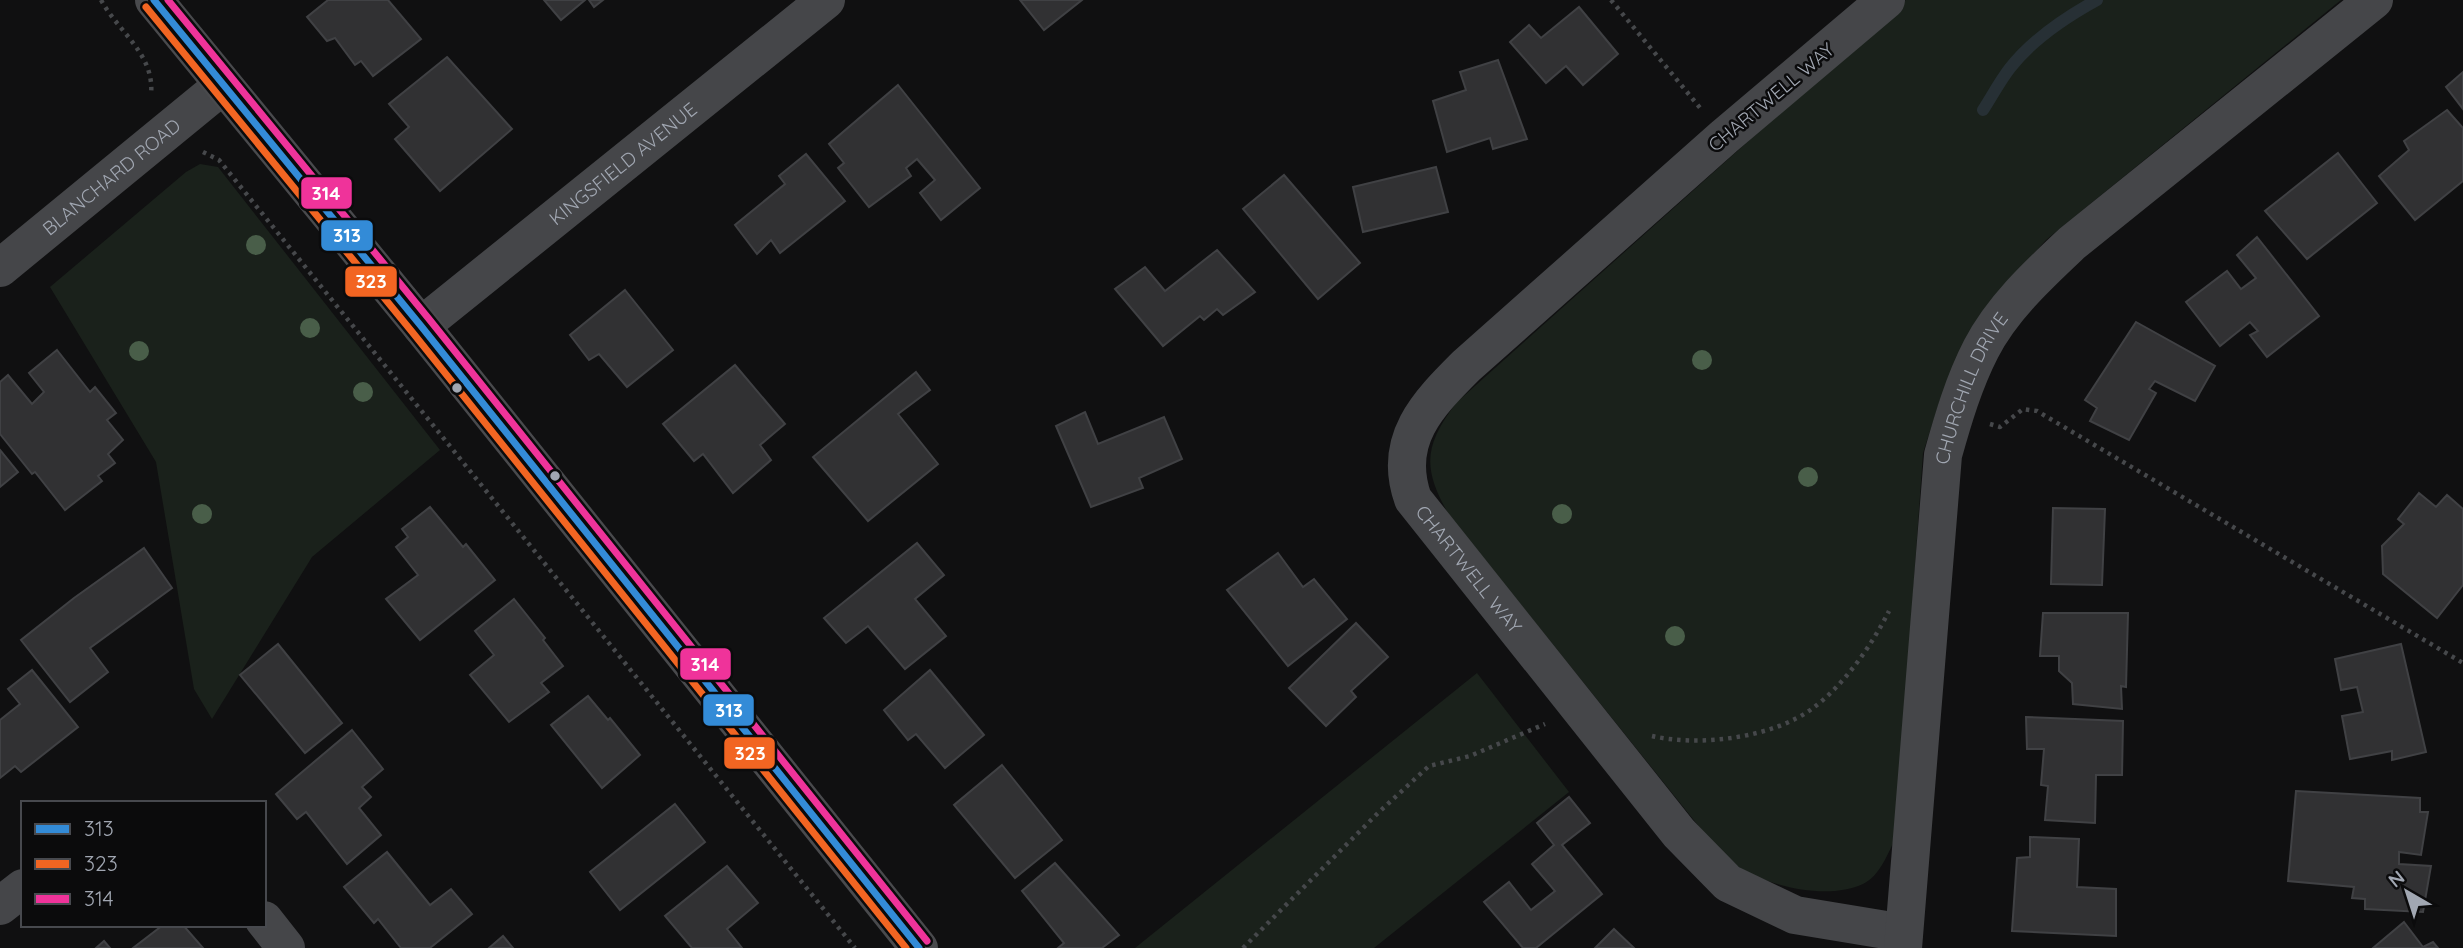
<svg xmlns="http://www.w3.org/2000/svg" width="2463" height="948" viewBox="0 0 2463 948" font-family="Quicksand,sans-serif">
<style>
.green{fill:#1a211b}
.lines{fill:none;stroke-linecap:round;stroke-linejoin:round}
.stream{stroke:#273035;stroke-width:12}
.building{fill:#313133;stroke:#404144;stroke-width:2}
.path{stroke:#46484b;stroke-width:4.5;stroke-dasharray:3.5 5;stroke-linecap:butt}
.minor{stroke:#454649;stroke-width:38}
.tertiary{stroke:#454649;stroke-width:38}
.secondary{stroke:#494a4d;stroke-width:38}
.bus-1-casing{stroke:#0b0b0c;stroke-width:12}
.bus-2-casing{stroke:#0b0b0c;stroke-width:12}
.bus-3-casing{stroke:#0b0b0c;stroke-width:12}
.bus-1{stroke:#338bd7;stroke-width:7}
.bus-2{stroke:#f26522;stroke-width:7}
.bus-3{stroke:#ef339a;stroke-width:7}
.tree{fill:#495e49}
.bus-dot{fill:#a1a7b2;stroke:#0b0b0c;stroke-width:2.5}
.labels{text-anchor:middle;stroke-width:5;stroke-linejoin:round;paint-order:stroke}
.street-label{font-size:19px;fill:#a1a7b2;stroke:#0b0b0c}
.line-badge{stroke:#0b0b0c;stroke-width:2.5}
.badge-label{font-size:19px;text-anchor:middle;font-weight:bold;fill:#fff}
</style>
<rect width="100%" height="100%" fill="#101011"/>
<g class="green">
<path d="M1906,0H2341L2046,240L2004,287L1940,400L1923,453L1896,836C1889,852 1880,876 1863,884C1827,901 1763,886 1733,863C1726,857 1720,850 1713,844L1449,515C1422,468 1424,446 1456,403Z"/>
<polygon points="200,164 218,167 440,450 312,557 212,719 194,689 156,462 50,287 186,172"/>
<polygon points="1477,673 1569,792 1374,948 1135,948"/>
</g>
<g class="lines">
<path class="stream" d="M1983,110C1992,96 2000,81 2010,68C2032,40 2066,17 2097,0"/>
</g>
<g class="building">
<polygon points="328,0 388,0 421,39 373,76 361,61 355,65 335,38 327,41 307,17"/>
<polygon points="544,0 585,0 561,20"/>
<polygon points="589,0 603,0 594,7"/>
<polygon points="1020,0 1082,0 1044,30"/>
<polygon points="1579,7 1618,54 1583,85 1566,66 1546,83 1510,42 1529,25 1541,38"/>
<polygon points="447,57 512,129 440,191 395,139 409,127 389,104"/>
<polygon points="1498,60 1527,139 1493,149 1490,138 1447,152 1433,101 1466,90 1460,72"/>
<polygon points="2463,72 2463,109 2446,87"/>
<polygon points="898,85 980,188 941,220 920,193 935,180 917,159 906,168 911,176 869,207 838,168 844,163 829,144"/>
<polygon points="2447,110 2463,128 2463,181 2415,220 2379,176 2409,150 2404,141"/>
<polygon points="2338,153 2377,203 2307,259 2265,211"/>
<polygon points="806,154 845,201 780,253 771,240 757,254 735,225 785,184 779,176"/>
<polygon points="1436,167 1448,212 1363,232 1353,187"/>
<polygon points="1284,175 1360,263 1318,299 1243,209"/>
<polygon points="2257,237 2319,316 2267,357 2250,335 2258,331 2250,322 2220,346 2186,302 2227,271 2241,289 2256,278 2237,255"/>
<polygon points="1217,250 1255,292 1223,315 1217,309 1204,320 1200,316 1163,346 1115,289 1145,267 1165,291"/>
<polygon points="625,290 673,350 627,387 599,354 589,360 570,335"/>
<polygon points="2136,322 2215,366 2195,401 2155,381 2149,389 2156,393 2129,440 2090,421 2097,408 2085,400"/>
<polygon points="57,350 90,392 95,387 116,413 107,420 123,440 108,454 115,463 98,476 102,481 65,510 35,472 32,474 0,434 0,382 8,375 32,404 44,392 29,373"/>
<polygon points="735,365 785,424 760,445 771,460 733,493 703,454 694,461 663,424"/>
<polygon points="916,372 930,390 898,414 938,464 868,521 813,457"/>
<polygon points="1085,412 1098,444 1164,417 1182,459 1139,478 1143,488 1091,507 1056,426"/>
<polygon points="0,450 18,472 0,487"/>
<polygon points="2419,493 2436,507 2447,495 2463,509 2463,585 2437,618 2383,574 2382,546 2404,524 2398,519"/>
<polygon points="430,507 463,547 466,544 495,580 420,640 386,599 418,575 396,547 408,537 402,529"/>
<polygon points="2053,508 2105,509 2102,585 2051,584"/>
<polygon points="917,543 944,575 915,599 946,636 905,669 868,626 846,643 824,618"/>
<polygon points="144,548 172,588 90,648 108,672 70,702 21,640 74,598"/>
<polygon points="1278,553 1303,587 1314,579 1347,619 1288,666 1227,590"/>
<polygon points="514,599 545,638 543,640 563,666 541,683 549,692 509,722 470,675 494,655 475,631"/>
<polygon points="2043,613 2128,613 2126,687 2121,686 2122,709 2073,704 2072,683 2059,671 2059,656 2040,656"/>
<polygon points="1356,623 1388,657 1351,691 1356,697 1326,726 1289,688"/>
<polygon points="278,644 342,723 305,753 240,675"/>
<polygon points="2401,644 2426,752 2392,760 2392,751 2350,759 2342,716 2363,712 2357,687 2341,690 2335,659"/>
<polygon points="32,670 78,727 21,772 15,766 0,778 0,720 20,704 8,689"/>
<polygon points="930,670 984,735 945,768 916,734 908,740 884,710"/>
<polygon points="588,696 608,720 610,718 640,755 602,788 551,725"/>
<polygon points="2026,717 2123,721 2122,775 2096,775 2095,823 2045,820 2048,786 2041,785 2044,749 2027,749"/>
<polygon points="352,730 383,769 362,787 371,797 359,808 381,835 347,864 306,812 297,819 276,794"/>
<polygon points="1002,765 1062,840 1015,878 954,805"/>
<polygon points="2296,791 2420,798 2420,812 2428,812 2421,855 2399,852 2399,864 2431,866 2423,912 2365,909 2365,899 2352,898 2354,887 2288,881"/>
<polygon points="1569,797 1590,823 1562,845 1602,894 1536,948 1523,948 1484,902 1509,882 1531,910 1555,891 1532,864 1554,845 1537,823"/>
<polygon points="675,804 705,842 620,910 590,872"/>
<polygon points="2030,837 2079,839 2077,887 2116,889 2116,936 2012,931 2017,858 2030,857"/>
<polygon points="387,852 430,905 451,889 472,914 430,948 401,948 378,919 374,923 344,887"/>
<polygon points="1055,863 1119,935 1102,948 1058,948 1064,943 1022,891"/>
<polygon points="727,866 758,903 727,929 742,948 692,948 665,916"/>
<polygon points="2404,922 2423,947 2433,942 2438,948 2373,948"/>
<polygon points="163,925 183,925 203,948 133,948"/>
<polygon points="1614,929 1634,948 1595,948"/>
<polygon points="503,936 513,948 489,948"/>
<polygon points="104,941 110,948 96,948"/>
</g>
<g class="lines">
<g class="path">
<path d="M101,0C119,33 155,54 151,95"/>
<polyline points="1611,0 1701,109"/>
<polyline points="203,152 219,160 855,948"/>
<polyline points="1990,424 2000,427 2023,409 2037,411 2463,663"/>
<path d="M1652,736C1699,747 1773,738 1813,708C1844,685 1872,645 1889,611"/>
<polyline points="1243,948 1379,812 1429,766 1470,756 1545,724"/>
</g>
<g class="minor">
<path id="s1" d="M1886,0L1724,137L1466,366C1428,404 1392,440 1413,499L1679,833L1728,883L1795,915L1904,933"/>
<path id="s2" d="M421,326L826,0"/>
<polyline points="0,906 23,888"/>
<polyline points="264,920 286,948"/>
<path id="s3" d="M1903,948L1943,455C1953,419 1964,382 1981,349C2002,308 2039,274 2072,243L2374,0"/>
</g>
<path class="tertiary" id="s4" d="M0,268L222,86"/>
<polyline class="secondary" points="154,0 421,326 919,948"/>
<defs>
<polyline id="bus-1" points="154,0 421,326 919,948"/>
<polyline id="bus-2" points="146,7 413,333 906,948"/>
<polyline id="bus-3" points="168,0 429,319 927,941"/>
</defs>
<use href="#bus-1" class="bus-1-casing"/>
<use href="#bus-2" class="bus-2-casing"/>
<use href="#bus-3" class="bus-3-casing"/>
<use href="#bus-1" class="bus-1"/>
<use href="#bus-2" class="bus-2"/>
<use href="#bus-3" class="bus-3"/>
</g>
<g class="tree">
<circle cx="256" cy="245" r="10"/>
<circle cx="310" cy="328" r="10"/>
<circle cx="139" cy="351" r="10"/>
<circle cx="1702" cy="360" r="10"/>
<circle cx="363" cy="392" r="10"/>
<circle cx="1808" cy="477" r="10"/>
<circle cx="202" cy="514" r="10"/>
<circle cx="1562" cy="514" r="10"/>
<circle cx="1675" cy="636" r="10"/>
</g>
<g class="bus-dot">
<circle cx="457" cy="388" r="6"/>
<circle cx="555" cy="476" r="6"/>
</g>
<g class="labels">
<g class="street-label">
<text transform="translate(1771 97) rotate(-40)" y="7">CHARTWELL WAY</text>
<text dy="7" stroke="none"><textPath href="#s2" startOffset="259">KINGSFIELD AVENUE</textPath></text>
<text dy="7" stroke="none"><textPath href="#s4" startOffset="144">BLANCHARD ROAD</textPath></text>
<text dy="7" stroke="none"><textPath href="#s3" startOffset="567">CHURCHILL DRIVE</textPath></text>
<text dy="7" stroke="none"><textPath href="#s1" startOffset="800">CHARTWELL WAY</textPath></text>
</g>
</g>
<g class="line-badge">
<rect x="300" y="176" width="53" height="34" rx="7" fill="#ef339a"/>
<rect x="320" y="219" width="54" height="33" rx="7" fill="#338bd7"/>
<rect x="344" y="265" width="54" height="33" rx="7" fill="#f26522"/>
<rect x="679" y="647" width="53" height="34" rx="7" fill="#ef339a"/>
<rect x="702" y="693" width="53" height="34" rx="7" fill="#338bd7"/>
<rect x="723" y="736" width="53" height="34" rx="7" fill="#f26522"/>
</g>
<g class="badge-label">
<text x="326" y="200">314</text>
<text x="347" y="242">313</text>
<text x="371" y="288">323</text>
<text x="705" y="671">314</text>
<text x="729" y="717">313</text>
<text x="750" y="760">323</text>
</g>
<rect x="21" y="801" width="245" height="126" fill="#0b0b0c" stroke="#47494e" stroke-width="2"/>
<rect x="35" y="824" width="35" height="10" fill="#338bd7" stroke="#47494e" stroke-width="2"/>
<text x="84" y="836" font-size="21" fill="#a1a7b2">313</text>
<rect x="35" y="859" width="35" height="10" fill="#f26522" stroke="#47494e" stroke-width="2"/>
<text x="84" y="871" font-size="21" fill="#a1a7b2">323</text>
<rect x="35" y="894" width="35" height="10" fill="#ef339a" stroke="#47494e" stroke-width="2"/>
<text x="84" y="906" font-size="21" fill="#a1a7b2">314</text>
<g transform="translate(2407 892) rotate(321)" stroke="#0b0b0c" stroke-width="5" paint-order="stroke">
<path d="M0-5L12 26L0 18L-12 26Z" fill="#a1a7b2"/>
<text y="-10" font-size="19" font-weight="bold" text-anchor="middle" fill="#a1a7b2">N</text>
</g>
</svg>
